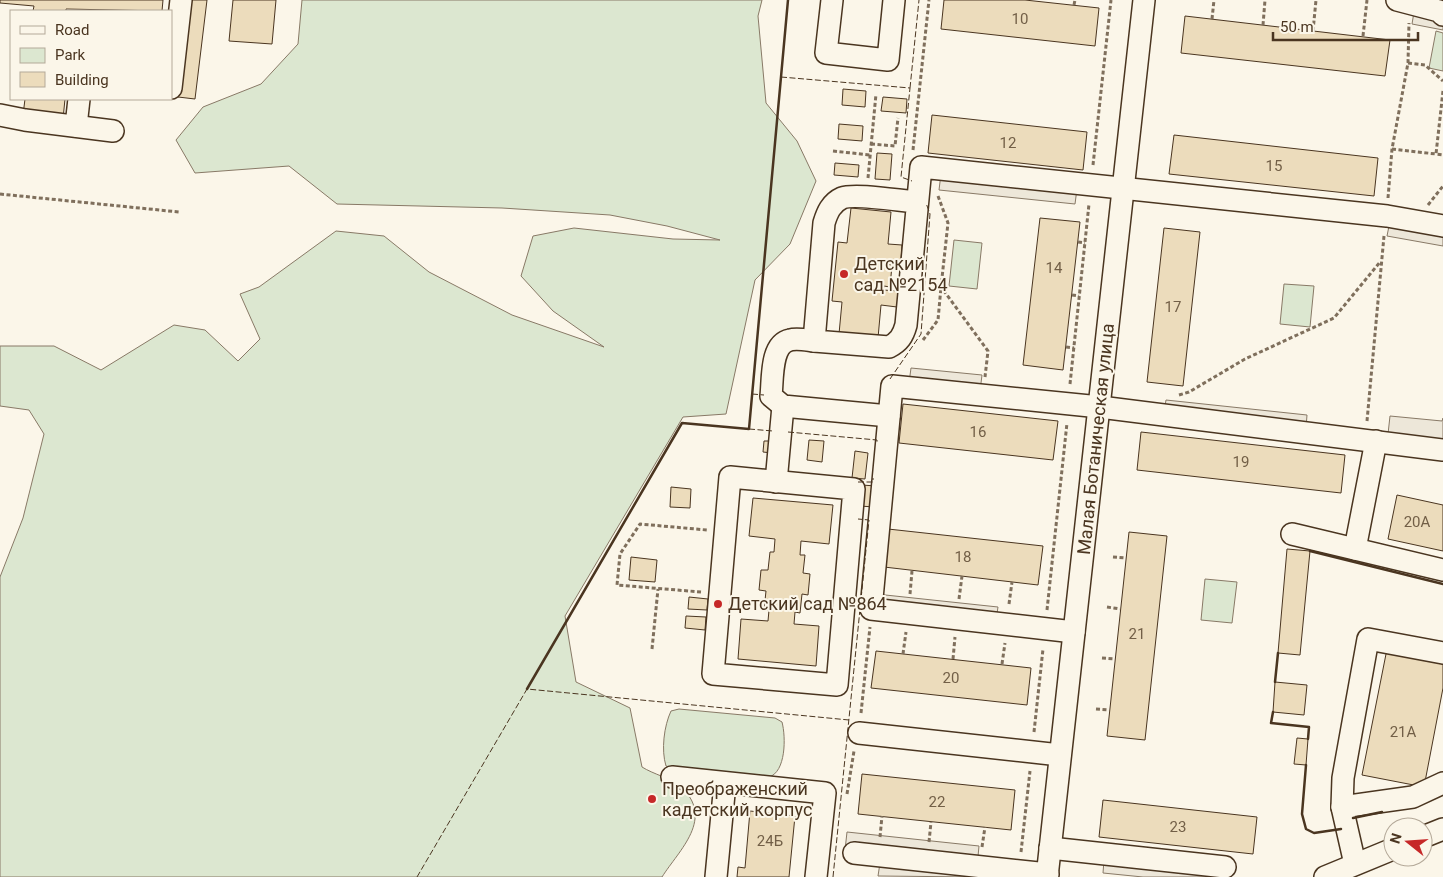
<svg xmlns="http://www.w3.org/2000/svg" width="1443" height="877" viewBox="0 0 1443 877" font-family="Roboto,sans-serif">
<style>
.green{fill:#dce7d0;stroke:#887966}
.parking{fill:#ede7d9;stroke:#887966}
.building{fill:#ecdcbc;stroke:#4a3520}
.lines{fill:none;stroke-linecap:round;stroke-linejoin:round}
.minor-casing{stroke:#4a3520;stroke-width:24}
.path{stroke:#7f6f5c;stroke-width:3;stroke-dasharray:4 2.5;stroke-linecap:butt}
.minor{stroke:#fbf6e9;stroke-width:21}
.fence{stroke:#4a3520;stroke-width:1;stroke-dasharray:6 2.5;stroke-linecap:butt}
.wall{stroke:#4a3520;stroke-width:2.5}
.poi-dot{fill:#c62828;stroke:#fbf6e9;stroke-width:2}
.labels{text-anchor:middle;stroke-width:4;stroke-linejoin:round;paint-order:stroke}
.number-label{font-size:15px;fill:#725f47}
.poi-label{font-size:18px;fill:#4a3520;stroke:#fbf6e9;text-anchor:start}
.street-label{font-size:18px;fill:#4a3520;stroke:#fbf6e9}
</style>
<rect width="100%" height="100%" fill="#fbf6e9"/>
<g class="green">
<path d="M302,0H762L758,16L766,103L797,141L816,181L790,244L755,280L726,414L683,417L565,616L576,682L630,708L642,767C653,774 670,778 680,786C716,818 679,850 662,877H0V577L23,518L44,434L29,410L0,406V346H54L101,370L174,325L205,330L238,361L260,339L240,294L259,287L336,231L384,236L429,272L512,315L604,347L553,311L521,276L533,236L574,228L673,239L720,240L667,226L610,215L502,208L337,204L289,166L195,173L176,140L203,107L261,84L298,44Z"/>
<polygon points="1436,31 1443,33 1443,71 1429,68"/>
<polygon points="954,240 982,243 977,289 949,286"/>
<polygon points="1284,284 1314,286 1310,327 1280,324"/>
<polygon points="1205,579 1237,582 1232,623 1201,620"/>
<path d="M679,709L775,718L782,722C786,737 786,772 769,777L675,769L666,766C661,750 664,726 671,711Z"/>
</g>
<g class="parking">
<polygon points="1416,0 1443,3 1443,30 1412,24"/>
<polygon points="941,174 1077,189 1075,204 939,190"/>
<polygon points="1390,221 1443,230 1443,246 1387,236"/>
<polygon points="911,368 982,375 980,391 909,383"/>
<polygon points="1166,400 1307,415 1306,428 1164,412"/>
<polygon points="1390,416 1442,421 1443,418 1443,440 1388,434"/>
<polygon points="876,594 998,607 996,620 875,606"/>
<polygon points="847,832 979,846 976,877 878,876 880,863 844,859"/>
<polygon points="1104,860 1225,877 1143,877 1103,873"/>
</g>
<g class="building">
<polygon points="0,0 163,0 162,11 66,9 66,11 33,11 34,6 0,3"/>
<polygon points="189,0 207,0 195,99 178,97"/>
<polygon points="233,0 276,0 272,44 229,41"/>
<polygon points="944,0 1025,0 1099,8 1095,46 941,29"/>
<polygon points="1185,16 1390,40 1385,76 1181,53"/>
<polygon points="843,89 866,91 865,107 842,105"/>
<polygon points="883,97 907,99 906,113 881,111"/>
<polygon points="25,99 65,99 63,119 23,115"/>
<polygon points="932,115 1087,132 1083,170 928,153"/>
<polygon points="839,124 863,126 862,141 838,139"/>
<polygon points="1174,135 1378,158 1374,196 1169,174"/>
<polygon points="877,153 892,154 890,180 875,179"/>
<polygon points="835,163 859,165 858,177 834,175"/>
<polygon points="851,208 891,212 888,244 902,245 901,262 886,261 885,264 892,265 890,287 884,286 883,290 899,291 897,307 881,305 878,338 839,334 842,302 832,301 838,242 847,243"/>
<polygon points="1040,218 1080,222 1063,370 1023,365"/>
<polygon points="1164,228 1200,232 1183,386 1147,382"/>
<polygon points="903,404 1058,421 1053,460 899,443"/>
<polygon points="1141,432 1345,455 1341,493 1137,470"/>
<polygon points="809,440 824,441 822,462 807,460"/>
<polygon points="764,441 773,441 772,453 763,452"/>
<polygon points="855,451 868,453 865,479 852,478"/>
<polygon points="861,485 877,486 875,507 859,506"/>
<polygon points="671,487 691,489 690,508 670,507"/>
<polygon points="1397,495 1443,505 1443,551 1388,539"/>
<polygon points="753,498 833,505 829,544 801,541 800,555 805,555 803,573 810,574 808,595 802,594 800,613 795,612 794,624 819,626 816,666 738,659 741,619 768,621 769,610 764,610 766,591 759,590 761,570 768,570 770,552 774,552 775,539 749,536"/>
<polygon points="888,529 1043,546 1038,585 884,567"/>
<polygon points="1129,532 1167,536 1145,740 1107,736"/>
<polygon points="1287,549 1310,551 1300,655 1278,653"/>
<polygon points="631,557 657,560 655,582 629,580"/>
<polygon points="689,597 708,599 707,610 688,609"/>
<polygon points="686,616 706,617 705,630 685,628"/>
<polygon points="1387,649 1443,660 1443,688 1424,787 1362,775"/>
<polygon points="876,651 1031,668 1027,705 871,688"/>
<polygon points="1275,682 1307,685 1304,715 1273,712"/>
<polygon points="1297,738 1308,739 1306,765 1294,764"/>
<polygon points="862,774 1015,790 1011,830 858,814"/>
<polygon points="1103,800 1257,817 1253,854 1099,837"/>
<polygon points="750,811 795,816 789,877 737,877 738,867 745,868"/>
</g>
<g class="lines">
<defs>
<g id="minor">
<polyline points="832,0 826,53 888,60 894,0"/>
<polyline points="1397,0 1439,11 1443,15"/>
<polyline points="171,88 181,0"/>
<polyline points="0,115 25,120 113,131"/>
<polyline points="76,126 79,99"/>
<path d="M917,202C901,201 855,193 842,198C831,203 827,213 824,223L814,341L889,347C899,342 903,336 906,325L921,167L1387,216L1443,226"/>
<path d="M814,341C806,340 797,338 790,340C770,344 773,380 771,396L783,406L889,416"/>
<polygon points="730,477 854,489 837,685 713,674"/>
<polyline points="776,482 783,406"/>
<polyline points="1292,534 1443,570"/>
<polyline points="1355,549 1376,441"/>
<polyline points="1074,632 871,609 892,386 1100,407 1443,450"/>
<polyline points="859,733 1060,755"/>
<polyline points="672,777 825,793 816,877"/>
<polyline points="1342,807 1413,797 1443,783"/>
<polyline points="1423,837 1443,829"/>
<polyline points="1050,848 1225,867"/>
<polyline points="854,853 1048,874"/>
<polyline points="1355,864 1342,807 1343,778 1368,639 1443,653"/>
<polyline points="716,877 725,783"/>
<polyline points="1047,877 1144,0"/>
<polyline points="1325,877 1393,849"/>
</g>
</defs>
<use href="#minor" class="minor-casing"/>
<g class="path">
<polyline points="1074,5 1075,0"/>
<polyline points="1212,19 1214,0"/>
<polyline points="1263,25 1265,0"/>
<polyline points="1313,31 1316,0"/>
<polyline points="1363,36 1367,0"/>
<polyline points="1408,63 1425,65 1443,81"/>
<polyline points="1443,91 1436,154 1443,155"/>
<polyline points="871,144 895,146 898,118"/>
<polyline points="1392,149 1436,154"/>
<polyline points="913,150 929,0"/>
<polyline points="833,151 870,155"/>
<polyline points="1093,165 1111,0"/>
<polyline points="868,178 876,94"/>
<polyline points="0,194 179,212"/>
<polyline points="938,196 948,223 941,287 988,351 985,377"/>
<polyline points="1388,198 1392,149 1408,63 1409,23"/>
<polyline points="1428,205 1443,186"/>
<polyline points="1078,242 1085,243"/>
<polyline points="1072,295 1079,296"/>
<polyline points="923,340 938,320 941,287"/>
<polyline points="1066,347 1074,348"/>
<polyline points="1070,384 1089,204"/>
<polyline points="1179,395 1189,392 1245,359 1334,318 1380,262"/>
<polyline points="1367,421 1384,236"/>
<polyline points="1113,557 1126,558"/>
<polyline points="701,592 617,585 620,554 640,524 707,530"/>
<polyline points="910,594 912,571"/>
<polyline points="959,599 962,576"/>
<polyline points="1009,604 1012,582"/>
<polyline points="1107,607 1120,609"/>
<polyline points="1047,610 1067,423"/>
<polyline points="652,649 658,589"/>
<polyline points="903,654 906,632"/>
<polyline points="1102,658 1115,659"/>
<polyline points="953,659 955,637"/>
<polyline points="1002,664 1005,643"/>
<polyline points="1096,709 1109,710"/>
<polyline points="861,713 870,627"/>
<polyline points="1034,732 1043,649"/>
<polyline points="847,794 854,751"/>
<polyline points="880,837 882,816"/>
<polyline points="929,842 931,822"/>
<polyline points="982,847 985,827"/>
<polyline points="1021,852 1030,771"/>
</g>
<use href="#minor" class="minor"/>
<g class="fence">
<polyline points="781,77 910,88 901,177 912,181"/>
<polyline points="910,88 919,0"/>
<polyline points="890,379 921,334 930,214 926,203"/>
<polyline points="752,394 764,395"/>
<polyline points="749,429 773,431"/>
<polyline points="788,432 877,440 877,443"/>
<polyline points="858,482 873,482 873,478"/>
<polyline points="417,877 527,689 849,720"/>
<polyline points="833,877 869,520 858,519"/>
</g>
<g class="wall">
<polyline points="1310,551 1443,584"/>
<polyline points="1275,682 1278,653"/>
<polyline points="527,689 682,423 749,429 788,0"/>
<polyline points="1273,712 1271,723 1309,727 1308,739"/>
<polyline points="1306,765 1302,814 1306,829 1314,833 1341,829"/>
<polyline points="1353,818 1382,812"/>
</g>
</g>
<g class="poi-dot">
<circle cx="844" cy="274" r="5"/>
<circle cx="718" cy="604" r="5"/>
<circle cx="652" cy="799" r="5"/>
</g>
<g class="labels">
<g class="number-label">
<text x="1020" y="24">10</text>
<text x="1008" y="148">12</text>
<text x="1274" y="171">15</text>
<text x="1054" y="273">14</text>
<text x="1173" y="312">17</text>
<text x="978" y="437">16</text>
<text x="1241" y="467">19</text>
<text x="1417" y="527">20А</text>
<text x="963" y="562">18</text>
<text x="1137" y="639">21</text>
<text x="951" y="683">20</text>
<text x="1403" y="737">21А</text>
<text x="937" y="807">22</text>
<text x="1178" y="832">23</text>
<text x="770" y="846">24Б</text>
</g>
<g class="poi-label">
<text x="854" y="270">Детский<tspan x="854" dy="21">сад №2154</tspan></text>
<text x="728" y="610">Детский сад №864</text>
<text x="662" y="795">Преображенский<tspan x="662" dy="21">кадетский корпус</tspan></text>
</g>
<g class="street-label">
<text transform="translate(1096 439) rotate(-84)" y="6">Малая Ботаническая улица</text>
</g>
</g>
<rect x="10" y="10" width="162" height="90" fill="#fbf6e9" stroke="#b4a999"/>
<rect x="20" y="26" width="25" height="8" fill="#fbf6e9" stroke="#b4a999"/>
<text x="55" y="35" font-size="15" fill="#4a3520">Road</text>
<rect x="20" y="48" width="25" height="15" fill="#dce7d0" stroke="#b4a999"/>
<text x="55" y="60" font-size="15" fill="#4a3520">Park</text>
<rect x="20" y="72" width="25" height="15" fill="#ecdcbc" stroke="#b4a999"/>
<text x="55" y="85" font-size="15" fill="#4a3520">Building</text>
<g transform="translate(1408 842) rotate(287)"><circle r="24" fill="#fbf6e9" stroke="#b4a999"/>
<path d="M0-4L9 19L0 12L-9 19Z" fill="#c62828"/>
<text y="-8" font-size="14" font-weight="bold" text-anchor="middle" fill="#4a3520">N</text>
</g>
<path d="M1273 32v8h145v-8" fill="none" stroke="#4a3520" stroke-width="2.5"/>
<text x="1280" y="32" font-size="15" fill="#4a3520" stroke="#fbf6e9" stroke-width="4" paint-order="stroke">50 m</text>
</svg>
